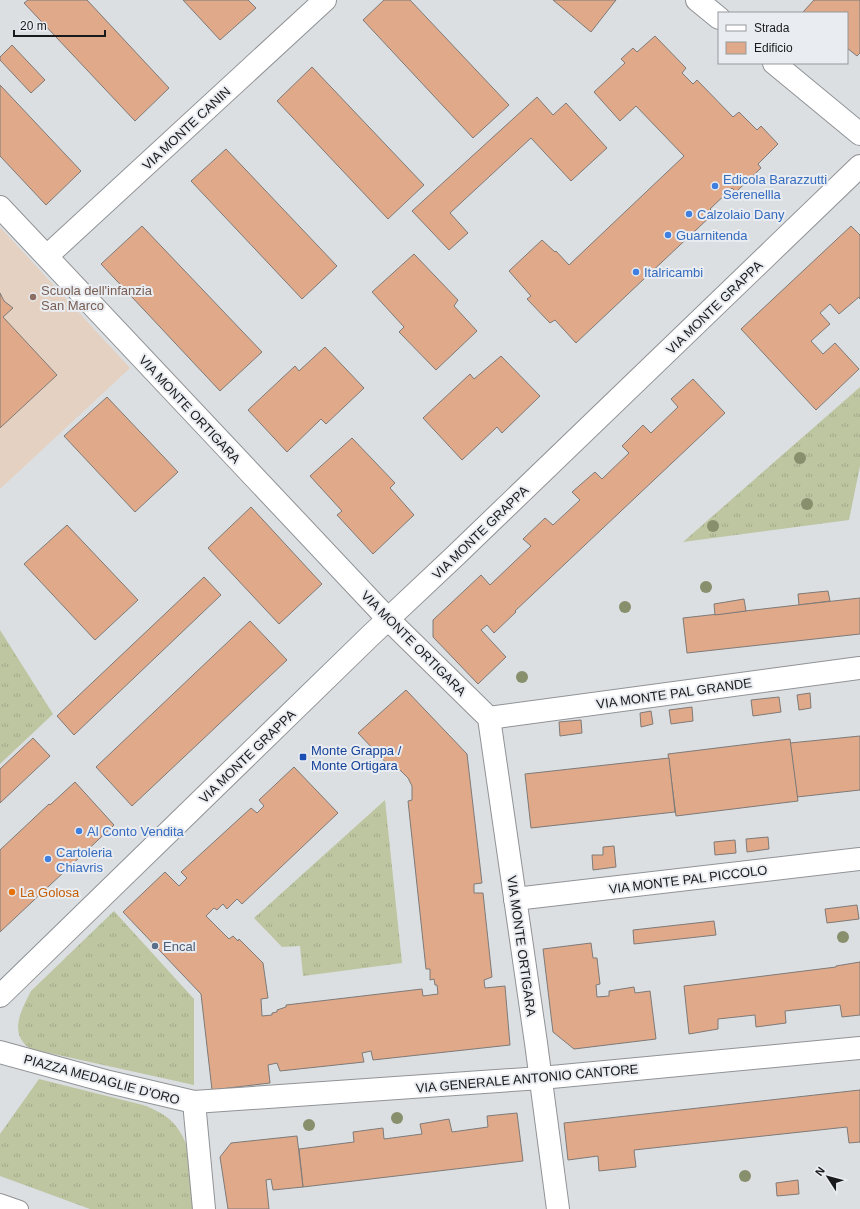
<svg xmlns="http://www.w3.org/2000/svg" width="860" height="1209" viewBox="0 0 860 1209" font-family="Arial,sans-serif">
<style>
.education{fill:#e4d1c1}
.grass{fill:url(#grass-tufts)}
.building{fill:#e0a989;stroke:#7e7a78}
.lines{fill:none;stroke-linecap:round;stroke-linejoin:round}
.service-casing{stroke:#909396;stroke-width:18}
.minor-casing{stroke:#909396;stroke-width:24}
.tertiary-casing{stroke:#909396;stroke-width:24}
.service{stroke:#fff;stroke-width:16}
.minor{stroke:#fff;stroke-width:22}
.tertiary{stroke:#fff;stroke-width:22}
.tree{fill:#878f6d}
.shop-dot{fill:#3f7fe0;stroke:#e9ecf0;stroke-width:1.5}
.education-dot{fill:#8d6e63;stroke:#e9ecf0;stroke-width:1.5}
.transit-dot{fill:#1a4fb4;stroke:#e9ecf0;stroke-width:1.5}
.food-dot{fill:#e8710a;stroke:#e9ecf0;stroke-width:1.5}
.service-dot{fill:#5c6f8a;stroke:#e9ecf0;stroke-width:1.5}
.labels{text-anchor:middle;stroke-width:4;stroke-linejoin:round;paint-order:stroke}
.street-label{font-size:13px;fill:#191a1b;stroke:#e9ecf0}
.shop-label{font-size:13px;fill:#366cbe;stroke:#e9ecf0;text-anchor:start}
.education-label{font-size:13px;fill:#785e54;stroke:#e9ecf0;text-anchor:start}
.transit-label{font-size:13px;fill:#164399;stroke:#e9ecf0;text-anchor:start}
.food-label{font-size:13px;fill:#c56008;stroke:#e9ecf0;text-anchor:start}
.service-label{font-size:13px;fill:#4e5e75;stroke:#e9ecf0;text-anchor:start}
</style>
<defs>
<pattern id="grass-tufts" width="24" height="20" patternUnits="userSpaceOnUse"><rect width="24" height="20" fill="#bdc6a1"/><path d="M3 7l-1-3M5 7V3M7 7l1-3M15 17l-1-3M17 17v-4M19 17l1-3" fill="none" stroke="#a2aa8a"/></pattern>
</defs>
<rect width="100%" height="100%" fill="#dcdfe2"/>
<polygon class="education" points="0,227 130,368 0,489"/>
<g class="grass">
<polygon points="860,387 860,466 849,520 683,542"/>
<polygon points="0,630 53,714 0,764"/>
<polygon points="385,800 402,963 303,976 300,946 282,947 254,918"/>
<path d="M114,911L194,999V1085L31,1049C28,1047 25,1045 23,1042C11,1027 24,1005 31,991Z"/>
<path d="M39,1079L143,1105C165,1113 177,1122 186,1144L194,1209H90L0,1176V1134Z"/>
</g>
<g class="building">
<polygon points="28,0 87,0 169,88 135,121 24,3"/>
<polygon points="183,0 248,0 256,8 220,40"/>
<polygon points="384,0 410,0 509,105 473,138 363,20"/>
<polygon points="553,0 616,0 591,32"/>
<polygon points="814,0 860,0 860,53 857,56 847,48 847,13 805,13 803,12"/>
<polygon points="655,36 686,68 682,73 693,84 697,80 733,117 739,112 757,130 761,126 778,144 758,164 761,168 736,192 732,188 710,209 714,213 576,343 555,320 550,323 527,299 531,296 509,271 542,240 555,252 556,251 569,265 684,156 636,106 620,121 594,92 625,63 621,59 633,48 637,52"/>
<polygon points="12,45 45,80 31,93 0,60 0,57"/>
<polygon points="312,67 424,185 388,219 277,101"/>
<polygon points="0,85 81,171 46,205 0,156"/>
<polygon points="537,97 553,115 566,103 607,148 571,181 531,138 450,213 468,233 449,250 412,211"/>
<polygon points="226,149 337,266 302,299 191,181"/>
<polygon points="142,226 262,352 220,391 101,264"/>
<polygon points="851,226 860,235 860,299 859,297 839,314 830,304 820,313 830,324 811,341 823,354 835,343 859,369 816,410 741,329"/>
<polygon points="414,254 458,300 454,306 477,331 436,370 399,332 404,327 372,292"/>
<polygon points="0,293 4,301 13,308 3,317 57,375 0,428"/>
<polygon points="325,347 364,388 326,424 321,419 287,452 248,410 295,366 299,371"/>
<polygon points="501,356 540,396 502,433 497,427 462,460 423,418 470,374 474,379"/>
<polygon points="693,379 725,413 515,611 516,612 494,633 487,625 481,630 506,657 478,684 433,637 433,620 481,575 490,585 531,546 523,539 545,518 553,525 580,500 572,492 595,472 602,479 629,453 622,446 643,425 651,433 678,407 671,399"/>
<polygon points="107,397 178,472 135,512 64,436"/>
<polygon points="352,438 395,483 390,488 414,515 373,554 337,515 342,511 310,476"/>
<polygon points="251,507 322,584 279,624 208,548"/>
<polygon points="67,525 138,600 95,640 24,564"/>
<polygon points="204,577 221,595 74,735 57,716"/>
<polygon points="828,591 830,601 799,605 798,594"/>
<polygon points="860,598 860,634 687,653 683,618"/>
<polygon points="744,599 746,611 715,615 714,604"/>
<polygon points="250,621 287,660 132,806 96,767"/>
<polygon points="406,690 467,754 482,883 474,884 474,893 483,893 492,977 484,980 485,988 505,986 510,1045 373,1060 371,1051 362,1053 364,1062 280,1071 277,1063 268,1065 270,1083 212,1090 201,994 123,912 165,872 179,886 187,878 181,872 251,808 257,813 264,806 259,800 294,767 338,813 242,904 237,899 227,909 223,904 217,910 214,908 206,916 229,939 233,936 238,941 239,939 263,963 268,998 261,999 262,1016 272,1015 272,1013 277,1012 277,1010 286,1007 286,1005 422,989 423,996 438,994 437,985 435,985 434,979 430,980 430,969 426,969 408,801 412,800 412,786 408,778 397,767 393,770 358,733"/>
<polygon points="810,693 811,708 799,710 797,695"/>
<polygon points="779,697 781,712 753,716 751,700"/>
<polygon points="692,707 693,721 671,724 669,710"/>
<polygon points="651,711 653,724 641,727 640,713"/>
<polygon points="581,720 582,733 560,736 559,722"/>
<polygon points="860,736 860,790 797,797 790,743"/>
<polygon points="33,738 50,756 0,803 0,769"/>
<polygon points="790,739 798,801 676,816 668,754"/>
<polygon points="669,758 675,812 531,828 525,774"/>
<polygon points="75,782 114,825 0,932 0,850 49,804 50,805"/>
<polygon points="768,837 769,849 747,852 746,839"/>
<polygon points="735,840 736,853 715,855 714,842"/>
<polygon points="614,846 616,867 593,870 592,855 603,855 603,847"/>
<polygon points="857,905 859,919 827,923 825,909"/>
<polygon points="714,921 716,935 634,944 633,930"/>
<polygon points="591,943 593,958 597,958 600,984 596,985 597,997 609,996 609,991 634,987 635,993 650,991 656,1039 574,1049 553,1032 543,949"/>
<polygon points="860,962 860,1015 842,1017 840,1005 785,1011 786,1023 756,1027 755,1015 718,1019 718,1029 689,1034 684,986 836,967 836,966"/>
<polygon points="860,1090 860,1142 849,1143 847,1127 634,1150 636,1167 599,1171 598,1156 568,1160 564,1123"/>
<polygon points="517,1113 523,1161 303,1187 299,1149 354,1142 353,1132 383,1128 384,1139 422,1134 420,1124 449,1119 452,1132 488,1127 487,1116"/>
<polygon points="297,1136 303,1187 273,1190 271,1179 266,1180 269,1209 228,1209 220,1157 231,1143"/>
<polygon points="798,1180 799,1194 777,1196 776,1183"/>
</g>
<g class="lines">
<defs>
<polyline id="service" points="0,1202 20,1209"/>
<g id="minor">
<polyline points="0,207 388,619 489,718 536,1043 558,1209"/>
<polyline points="47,256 325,0"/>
<polyline points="489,718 860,668"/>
<polyline points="515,899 860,859"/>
<polyline points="0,1052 109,1082 194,1102 541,1078 860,1048"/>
<polyline points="194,1102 204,1209"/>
</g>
<g id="tertiary">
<polyline points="697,0 719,18"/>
<polyline points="774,63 860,134"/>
<polyline points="0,996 370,636 454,557 860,166"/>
</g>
</defs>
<use href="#service" class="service-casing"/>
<use href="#minor" class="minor-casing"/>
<use href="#tertiary" class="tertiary-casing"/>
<use href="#service" class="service"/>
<use href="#minor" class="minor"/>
<use href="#tertiary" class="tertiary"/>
</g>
<g class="tree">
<circle cx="800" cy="458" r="6"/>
<circle cx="807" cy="504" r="6"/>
<circle cx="713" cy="526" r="6"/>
<circle cx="706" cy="587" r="6"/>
<circle cx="625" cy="607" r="6"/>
<circle cx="522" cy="677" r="6"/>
<circle cx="843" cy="937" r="6"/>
<circle cx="397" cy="1118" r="6"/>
<circle cx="309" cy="1125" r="6"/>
<circle cx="745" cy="1176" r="6"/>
</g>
<g class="shop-dot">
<circle cx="715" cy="186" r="4"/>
<circle cx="689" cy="214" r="4"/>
<circle cx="668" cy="235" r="4"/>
<circle cx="636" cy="272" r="4"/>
<circle cx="79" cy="831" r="4"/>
<circle cx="48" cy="859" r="4"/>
</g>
<circle class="education-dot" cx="33" cy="297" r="4"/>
<rect class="transit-dot" x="299" y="753" width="8" height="8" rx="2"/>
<circle class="food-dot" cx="12" cy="892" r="4"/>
<circle class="service-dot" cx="155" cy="946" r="4"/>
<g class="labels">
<g class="street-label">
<text transform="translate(186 128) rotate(-43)" y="5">VIA MONTE CANIN</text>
<text transform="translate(714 307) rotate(-44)" y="5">VIA MONTE GRAPPA</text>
<text transform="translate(190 409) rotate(47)" y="5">VIA MONTE ORTIGARA</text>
<text transform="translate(480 532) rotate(-44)" y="5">VIA MONTE GRAPPA</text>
<text transform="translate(414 643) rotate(45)" y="5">VIA MONTE ORTIGARA</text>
<text transform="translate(674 693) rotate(-8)" y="5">VIA MONTE PAL GRANDE</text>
<text transform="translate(247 756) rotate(-44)" y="5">VIA MONTE GRAPPA</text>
<text transform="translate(688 879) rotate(-7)" y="5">VIA MONTE PAL PICCOLO</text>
<text transform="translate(522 946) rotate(82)" y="5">VIA MONTE ORTIGARA</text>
<text transform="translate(527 1078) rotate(-5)" y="5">VIA GENERALE ANTONIO CANTORE</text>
<text transform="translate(102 1079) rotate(15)" y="5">PIAZZA MEDAGLIE D'ORO</text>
</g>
<g class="shop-label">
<text x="723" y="184">Edicola Barazzutti<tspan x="723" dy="15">Serenellla</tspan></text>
<text x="697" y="219">Calzolaio Dany</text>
<text x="676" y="240">Guarnitenda</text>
<text x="644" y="277">Italricambi</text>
<text x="87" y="836">Al Conto Vendita</text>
<text x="56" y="857">Cartoleria<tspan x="56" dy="15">Chiavris</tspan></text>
</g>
<g class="education-label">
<text x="41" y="295">Scuola dell'infanzia<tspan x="41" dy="15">San Marco</tspan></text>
</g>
<g class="transit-label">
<text x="311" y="755">Monte Grappa /<tspan x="311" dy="15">Monte Ortigara</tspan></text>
</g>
<g class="food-label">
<text x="20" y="897">La Golosa</text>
</g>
<g class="service-label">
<text x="163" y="951">Encal</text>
</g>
</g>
<rect x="718" y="12" width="130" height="52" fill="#e9ecf0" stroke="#96989b"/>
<rect x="726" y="25" width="20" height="6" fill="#ffffff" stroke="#96989b"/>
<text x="754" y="32" font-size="12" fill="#191a1b">Strada</text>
<rect x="726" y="42" width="20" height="12" fill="#e0a989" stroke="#96989b"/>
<text x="754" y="52" font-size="12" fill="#191a1b">Edificio</text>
<g transform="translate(828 1177) rotate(306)" stroke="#e9ecf0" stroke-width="3" paint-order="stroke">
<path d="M0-3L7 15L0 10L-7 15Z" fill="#191a1b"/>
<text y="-6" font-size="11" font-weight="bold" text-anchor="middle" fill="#191a1b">N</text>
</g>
<path d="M14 30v6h91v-6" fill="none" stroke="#191a1b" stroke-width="2"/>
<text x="20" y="30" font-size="12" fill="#191a1b" stroke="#e9ecf0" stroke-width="3" paint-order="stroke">20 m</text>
</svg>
